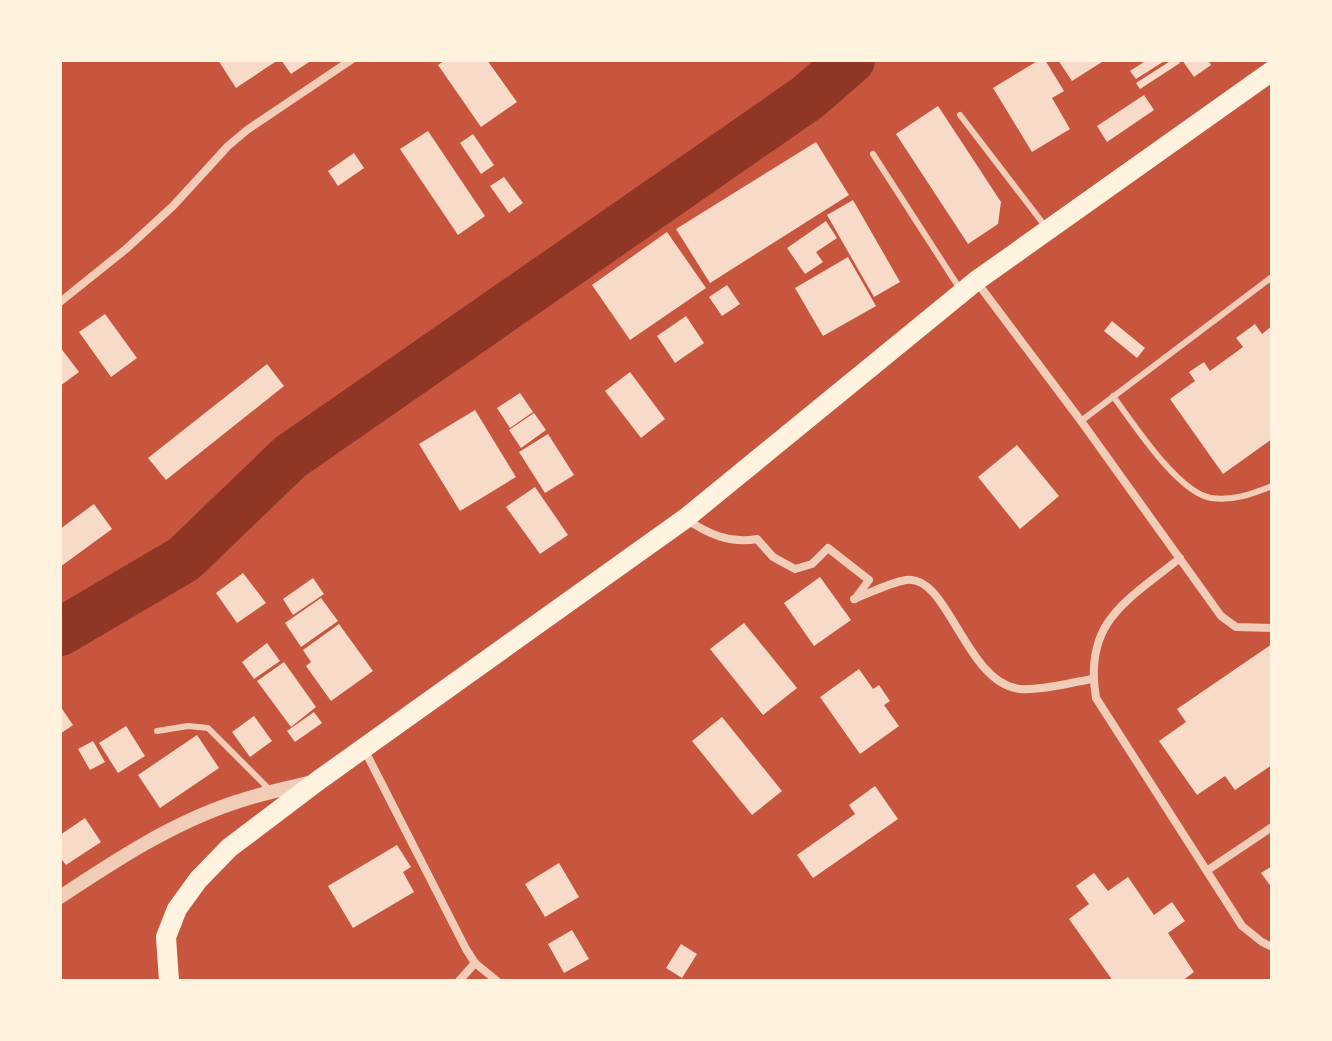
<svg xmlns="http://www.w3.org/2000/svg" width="1332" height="1041" viewBox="0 0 1332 1041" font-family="Signika,sans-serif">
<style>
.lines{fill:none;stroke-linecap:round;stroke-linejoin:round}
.river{stroke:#8f3625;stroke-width:48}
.building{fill:#f7dbc8}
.service{stroke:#f1ccb7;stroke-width:6}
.minor{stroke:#f1ccb7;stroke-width:8}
.tertiary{stroke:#f1ccb7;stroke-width:14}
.primary{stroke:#fff3e0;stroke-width:20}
</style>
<rect width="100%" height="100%" fill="#c8553d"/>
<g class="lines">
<polyline class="river" points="60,632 184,559 290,457 807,98 851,60"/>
</g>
<g class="building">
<polygon points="218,60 278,60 236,88"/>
<polygon points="281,60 312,60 291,74"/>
<polygon points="445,60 487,60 517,102 481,127 438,65"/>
<polygon points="1039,60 1045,60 1064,91 1052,98 1070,129 1032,152 993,88"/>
<polygon points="1058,60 1105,60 1072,81"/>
<polygon points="1147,60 1166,60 1136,79 1130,71"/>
<polygon points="1172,60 1178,60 1180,63 1140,89 1136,83"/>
<polygon points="1182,60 1208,60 1211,65 1194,77"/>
<polygon points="1144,95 1154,110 1107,142 1097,126"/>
<polygon points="938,106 1001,202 998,224 968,244 896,134"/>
<polygon points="428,131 485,216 458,235 400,149"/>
<polygon points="473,134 494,165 481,174 460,143"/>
<polygon points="816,142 849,195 710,283 676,229"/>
<polygon points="354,153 364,168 338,186 328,171"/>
<polygon points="504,177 523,203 509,213 490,186"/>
<polygon points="853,200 900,282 874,297 827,215"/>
<polygon points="826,221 837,238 816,252 823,262 805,274 787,248"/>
<polygon points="667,232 706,288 630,340 592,285"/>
<polygon points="848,257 876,306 823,336 795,288"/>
<polygon points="727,285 740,304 722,316 709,297"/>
<polygon points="105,314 137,358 111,377 79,332"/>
<polygon points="686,316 704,343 675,363 657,336"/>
<polygon points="1112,321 1145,348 1137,358 1104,331"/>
<polygon points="1255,324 1262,334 1272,326 1272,439 1223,474 1170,399 1195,381 1189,372 1204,362 1210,371 1243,347 1236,338"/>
<polygon points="60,347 79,372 60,386"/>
<polygon points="267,364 284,386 166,480 148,458"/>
<polygon points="630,372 665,419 641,438 605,391"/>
<polygon points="520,393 533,412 510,428 497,408"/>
<polygon points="475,410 516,477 460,511 419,444"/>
<polygon points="534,413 546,430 521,448 509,430"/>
<polygon points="548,434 574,475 545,493 519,452"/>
<polygon points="1017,445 1059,496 1020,529 978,477"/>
<polygon points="535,487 568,535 540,554 506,507"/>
<polygon points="94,504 112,529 60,567 60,529"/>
<polygon points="243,573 266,603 237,623 216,593"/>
<polygon points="820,577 851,620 814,646 784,603"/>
<polygon points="313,578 324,594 293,615 283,599"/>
<polygon points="321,598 338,621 301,647 285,623"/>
<polygon points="744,623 797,688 763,715 710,649"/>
<polygon points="339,624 373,671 331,701 306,666 311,662 303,650"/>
<polygon points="267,643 280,661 254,679 242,662"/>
<polygon points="1272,644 1272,765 1235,790 1225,776 1197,795 1159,741 1186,722 1177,709"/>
<polygon points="284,662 316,707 291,727 257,681"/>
<polygon points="859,669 873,689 879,685 890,701 884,705 899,726 860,754 820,697"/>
<polygon points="60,706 73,725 60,734"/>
<polygon points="314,712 322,723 295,742 287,731"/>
<polygon points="254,716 272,741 250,757 232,732"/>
<polygon points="722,717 782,791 752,815 692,741"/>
<polygon points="126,726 145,756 118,773 99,743"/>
<polygon points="197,735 219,768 160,808 138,775"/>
<polygon points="93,741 105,762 90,770 78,749"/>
<polygon points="875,786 898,819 813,878 797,855 855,814 849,805"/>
<polygon points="85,818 101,842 66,865 60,857 60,835"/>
<polygon points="397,845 411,867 403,872 414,892 353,928 328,886"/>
<polygon points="559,863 579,897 545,917 525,884"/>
<polygon points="1272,866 1272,888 1261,873"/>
<polygon points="1094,873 1108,891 1128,877 1154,915 1172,902 1185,921 1168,933 1194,972 1182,981 1113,981 1069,919 1089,904 1076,886"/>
<polygon points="572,930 589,959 564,973 548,944"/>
<polygon points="681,944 697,954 682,978 666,968"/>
</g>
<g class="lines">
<g class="service">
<polyline points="960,115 1045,226"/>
<polyline points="873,154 960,289"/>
<path d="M1113,396C1133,423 1178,493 1211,498C1234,501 1252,494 1272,486"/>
<polyline points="1081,421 1272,277"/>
<polyline points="157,731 188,726 208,728 270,790"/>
</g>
<g class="minor">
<polyline points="976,281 1081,421 1221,616 1236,627 1272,628"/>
<polyline points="60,302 126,249 173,206 228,146 247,130 351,60"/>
<path d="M686,519C708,534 730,544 757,539L773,557L795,569L812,564L828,548L869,580L855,599"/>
<path d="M1180,558C1127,601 1083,621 1096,698L1242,926L1262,942L1272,947"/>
<path d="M854,599C870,593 889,583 906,580C948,573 965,683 1020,689C1040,691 1072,682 1093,679"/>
<polyline points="364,749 466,949 475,963 497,981"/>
<polyline points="1208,870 1272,827"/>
<polyline points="459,981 475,963"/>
</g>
<path class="tertiary" d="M60,897C116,860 172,823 236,802C259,794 284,789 308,783"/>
<polyline class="primary" points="169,981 166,937 177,909 198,880 229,848 319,780 686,518 976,281 1272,71"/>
</g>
<rect width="1332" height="1041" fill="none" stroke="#fff3e0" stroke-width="124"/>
</svg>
